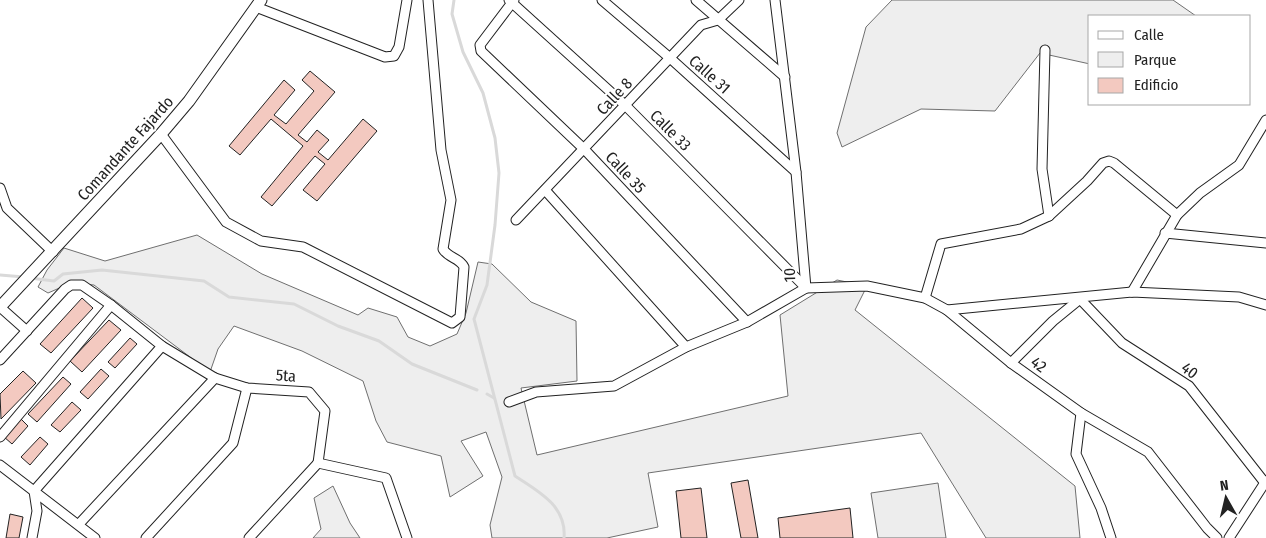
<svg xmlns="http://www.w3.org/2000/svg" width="1266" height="538" viewBox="0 0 1266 538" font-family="'Fira Sans Condensed',sans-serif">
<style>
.green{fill:#eee;stroke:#6f6f6f}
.parking{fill:#ededed;stroke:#6f6f6f}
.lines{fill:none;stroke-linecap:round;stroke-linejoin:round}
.stream{stroke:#d9d9d9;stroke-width:3}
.building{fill:#f3c9c0;stroke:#222}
.minor-casing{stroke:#222;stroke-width:11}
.tertiary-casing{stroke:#222;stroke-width:13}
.minor{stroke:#fff;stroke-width:9}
.tertiary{stroke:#fff;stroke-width:11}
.labels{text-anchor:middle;stroke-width:4;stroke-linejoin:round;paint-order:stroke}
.street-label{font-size:16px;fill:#222;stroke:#fff}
</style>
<rect width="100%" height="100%" fill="#fff"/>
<g class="green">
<polygon points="892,0 1173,0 1196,16 1090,16 1090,64 1040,53 995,111 921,109 842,147 837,133 866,27"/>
<polygon points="197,235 262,274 358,315 368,308 397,317 408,337 430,346 457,334 466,313 478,262 492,264 531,302 576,321 577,381 521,388 537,455 788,396 780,315 837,280 867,286 855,310 1075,486 1080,538 986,538 921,433 648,473 658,527 607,538 492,538 490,525 502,477 486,432 461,441 483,476 450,497 441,456 387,442 376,421 363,381 302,351 234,326 218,349 210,372 94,285 71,283 48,293 38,287 47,270 64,248 105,261"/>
<polygon points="333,486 350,523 360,538 313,538 321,529 314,498"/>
</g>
<polygon class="parking" points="938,483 946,538 878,538 871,493"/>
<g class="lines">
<g class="stream">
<path d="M454,0L452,14L463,52L483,93L495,138L499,173L495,225L487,285L474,319L515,476C538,491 567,506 564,538"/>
<polyline points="0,275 24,277"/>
<polyline points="30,278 54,281 63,274 102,270 204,281 229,297 294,304 338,326 379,341 412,364 477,390"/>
<polyline points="487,394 494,398"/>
</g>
</g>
<g class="building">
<polygon points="310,71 335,92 298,135 307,142 317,130 329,140 318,152 328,160 363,119 377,131 317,201 303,190 325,164 315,156 272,206 261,197 303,146 271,119 240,155 229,146 284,80 295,90 274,115 286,124 314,91 302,80"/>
<polygon points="82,298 93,308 51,353 40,344"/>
<polygon points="109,320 121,330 82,372 70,361"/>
<polygon points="130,338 137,344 115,368 108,362"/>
<polygon points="101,369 109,376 88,399 80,392"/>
<polygon points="23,371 36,383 1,419 0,394"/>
<polygon points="63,377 71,384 37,422 28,414"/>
<polygon points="72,402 81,410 60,432 51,425"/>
<polygon points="20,418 28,426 12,444 3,436"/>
<polygon points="40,437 48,444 30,465 21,457"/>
<polygon points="748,480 758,538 741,538 731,483"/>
<polygon points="701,488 707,538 681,538 676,491"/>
<polygon points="850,508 853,538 780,538 778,518"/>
<polygon points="10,514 23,517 19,538 6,538"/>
</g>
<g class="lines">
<defs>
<g id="minor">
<polyline points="509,0 625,105 806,288"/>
<polyline points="514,0 480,45 481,51 585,150 747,322"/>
<polyline points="602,0 670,58 796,172"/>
<polyline points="696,0 785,77"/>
<polyline points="775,0 796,172 806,288"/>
<polyline points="256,7 385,57 394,56 399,47 407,0"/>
<polyline points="1045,50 1042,169 1049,216"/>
<path d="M161,134L226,222L261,241L303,247L452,323L460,317L464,267C460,258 448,258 443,249L451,200L441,150L428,0"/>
<polyline points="0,188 7,208 53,252"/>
<polyline points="545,190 686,347"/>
<polyline points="516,220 701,25 718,20 739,0"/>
<polyline points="1165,233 1266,243"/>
<polyline points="1132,292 1177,215 1200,193 1239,165 1266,120"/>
<polyline points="925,298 941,244 1021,229 1049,216 1087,181 1103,163 1109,161 1114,163 1177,215"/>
<polyline points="1080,299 1122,343 1189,386 1265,483"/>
<polyline points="0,307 27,331"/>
<polyline points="947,310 1132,292 1239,297 1266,305"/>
<polyline points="0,360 65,289 71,285 82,285 111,305 162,346 215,378 247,388 309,392 325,411 318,463"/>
<polyline points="1011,363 1053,321 1080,299"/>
<polyline points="509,402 536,392 614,386 686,347 747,322 806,288 867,286 925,298 947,310 1011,363 1081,413 1148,452 1207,528 1217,538"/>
<polyline points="1081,413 1076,454 1101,508 1111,538"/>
<polyline points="0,437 111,305"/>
<polyline points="318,463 386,478 407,538"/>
<polyline points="0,465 95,538"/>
<polyline points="79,524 215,378"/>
<polyline points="32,538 37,511 34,491 162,346"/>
<polyline points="146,538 233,443 247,388"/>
<polyline points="249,538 318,463"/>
<polyline points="1229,538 1266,481"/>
</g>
<polyline id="tertiary" points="0,307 161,134 189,101 261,0"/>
</defs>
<use href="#minor" class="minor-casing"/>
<use href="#tertiary" class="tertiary-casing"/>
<use href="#minor" class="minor"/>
<use href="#tertiary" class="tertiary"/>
</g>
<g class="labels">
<g class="street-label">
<text transform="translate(710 74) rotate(42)" y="6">Calle 31</text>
<text transform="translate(614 96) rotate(-47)" y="6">Calle 8</text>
<text transform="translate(671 130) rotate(45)" y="6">Calle 33</text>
<text transform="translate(125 148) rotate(-48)" y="6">Comandante Fajardo</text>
<text transform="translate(626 172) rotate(47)" y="6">Calle 35</text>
<text transform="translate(789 275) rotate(-91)" y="6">10</text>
<text transform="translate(1039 364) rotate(36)" y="6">42</text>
<text transform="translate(1190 370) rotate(37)" y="6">40</text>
<text transform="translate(286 375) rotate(4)" y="6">5ta</text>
</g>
</g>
<rect x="1088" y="15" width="162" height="90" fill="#ffffff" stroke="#a7a7a7"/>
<rect x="1098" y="31" width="25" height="8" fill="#ffffff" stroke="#a7a7a7"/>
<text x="1134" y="40" font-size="15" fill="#222222">Calle</text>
<rect x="1098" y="52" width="25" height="15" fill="#eeeeee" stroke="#a7a7a7"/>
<text x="1134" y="65" font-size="15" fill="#222222">Parque</text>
<rect x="1098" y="78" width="25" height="15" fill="#f3c9c0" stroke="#a7a7a7"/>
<text x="1134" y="90" font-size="15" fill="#222222">Edificio</text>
<g transform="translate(1226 498) rotate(352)" stroke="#ffffff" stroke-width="4" paint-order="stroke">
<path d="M0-4L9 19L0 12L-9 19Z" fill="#222222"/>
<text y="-8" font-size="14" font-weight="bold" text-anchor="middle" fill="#222222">N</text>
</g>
</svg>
